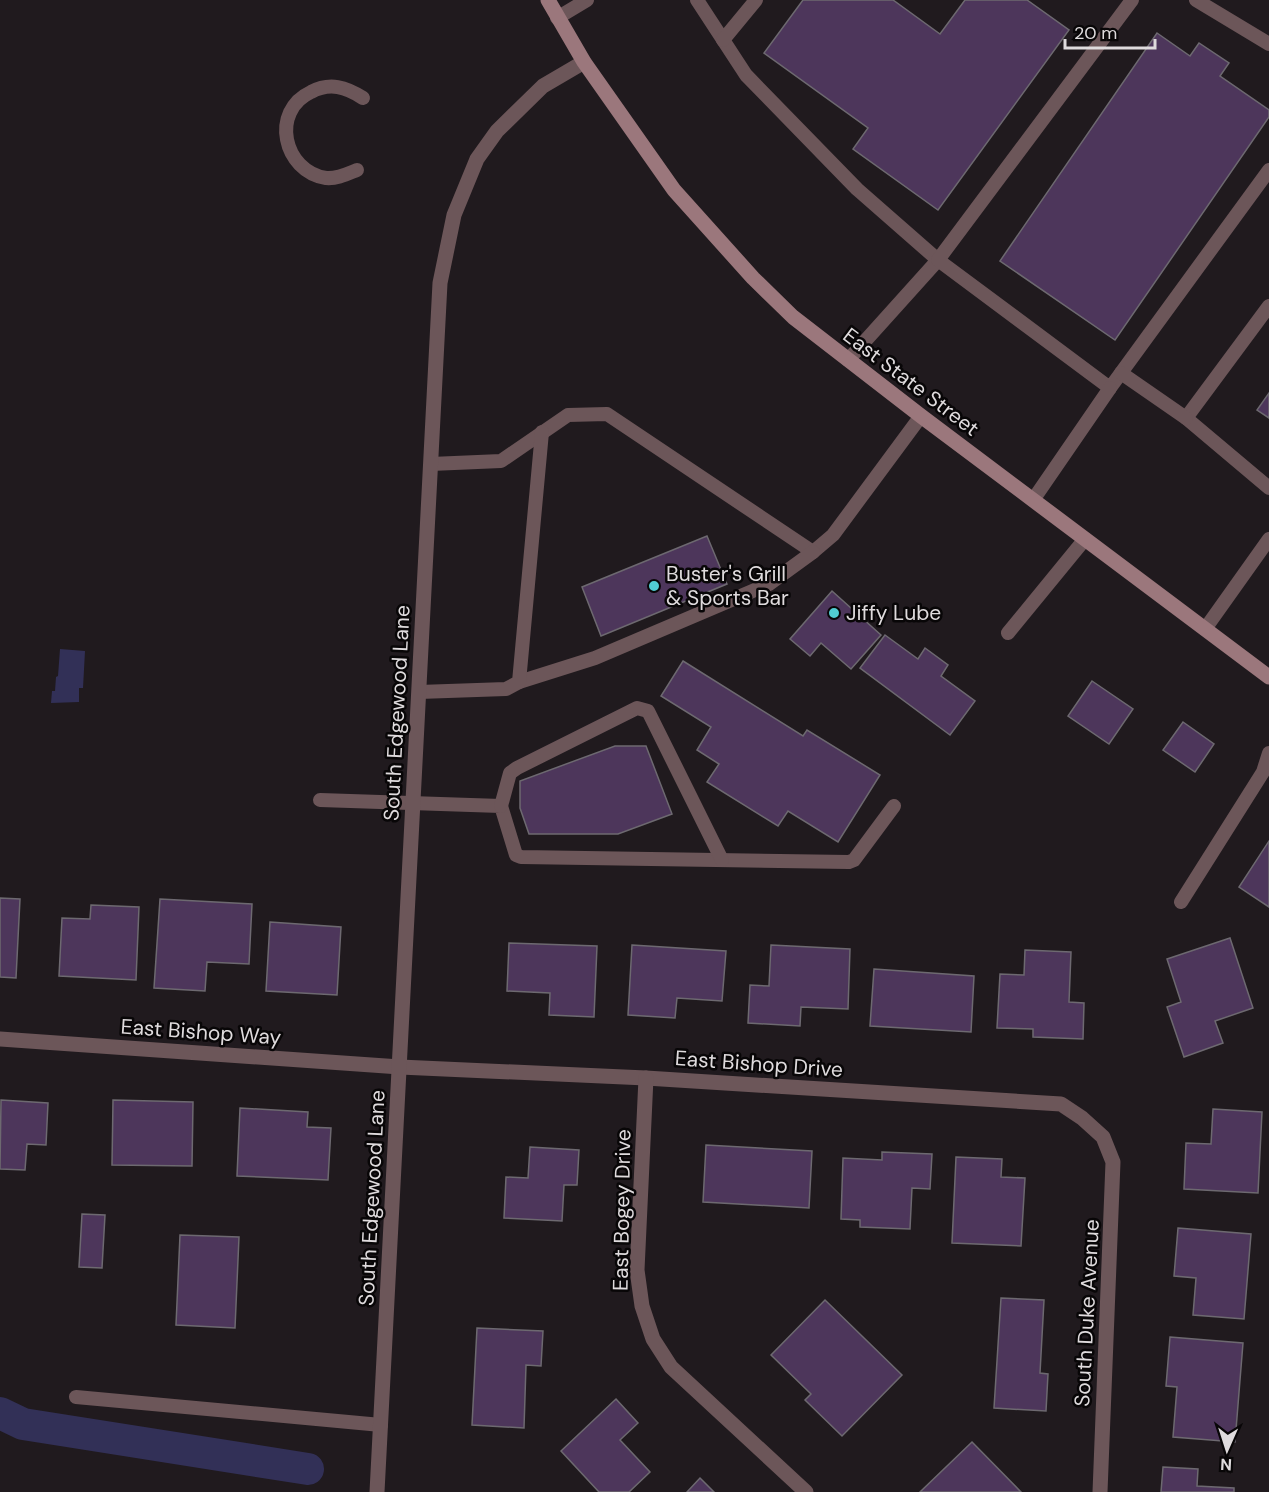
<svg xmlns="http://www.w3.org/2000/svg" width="1269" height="1492" viewBox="0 0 1269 1492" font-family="'DM Sans',sans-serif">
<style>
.water{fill:#323057}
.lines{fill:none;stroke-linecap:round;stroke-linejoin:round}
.canal{stroke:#323057;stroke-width:32}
.building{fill:#4d365b;stroke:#6d6970;stroke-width:1.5}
.service{stroke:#6c5659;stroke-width:14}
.minor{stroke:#6c5659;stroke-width:15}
.tertiary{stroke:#6c5659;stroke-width:15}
.secondary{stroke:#9b777c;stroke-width:15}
.poi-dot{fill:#51ccd2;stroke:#080607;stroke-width:2}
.labels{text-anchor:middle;stroke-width:5;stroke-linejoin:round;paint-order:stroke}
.street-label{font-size:21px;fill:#dfdbdd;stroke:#080607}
.poi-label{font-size:21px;fill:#dfdbdd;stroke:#080607;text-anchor:start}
</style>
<rect width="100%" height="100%" fill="#201a1e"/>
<polygon class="water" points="60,649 85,651 83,688 79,688 79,702 51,703 52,691 55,691 56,677 58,676"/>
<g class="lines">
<polyline class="canal" points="0,1413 23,1424 308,1469"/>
</g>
<g class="building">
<polygon points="803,0 893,0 940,34 965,0 1027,0 1069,30 938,210 853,149 868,128 764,53"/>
<polygon points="1157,33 1190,56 1199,43 1229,63 1220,76 1269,110 1269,117 1115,340 1000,261"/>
<polygon points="1269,393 1269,418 1257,410"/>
<polygon points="707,536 727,584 601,636 582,587"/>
<polygon points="832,591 881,635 851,669 821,643 810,656 790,639"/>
<polygon points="885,635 918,659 925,648 948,665 941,676 975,701 950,735 860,668"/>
<polygon points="683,661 803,736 807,730 880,775 838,842 788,811 778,826 707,782 719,764 697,750 711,727 661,696"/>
<polygon points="1092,681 1133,709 1109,744 1068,716"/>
<polygon points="1183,722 1214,744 1195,772 1163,750"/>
<polygon points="615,746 646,746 672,814 618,834 529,834 520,808 520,781"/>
<polygon points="1269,841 1269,907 1239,887"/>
<polygon points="0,898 20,899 16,978 0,977"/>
<polygon points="160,899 252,904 249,964 207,962 205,991 154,988"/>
<polygon points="91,905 139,907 136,980 59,976 62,918 90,919"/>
<polygon points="270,922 341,927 337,995 266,991"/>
<polygon points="1230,938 1253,1008 1215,1021 1223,1043 1184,1057 1167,1007 1181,1002 1167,959"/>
<polygon points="509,943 597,946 594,1017 549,1015 550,993 507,991"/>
<polygon points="632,945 726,951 722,1001 677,998 675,1018 628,1015"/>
<polygon points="771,945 850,949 848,1009 801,1007 800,1026 748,1023 750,985 769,986"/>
<polygon points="1025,950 1071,952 1069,1002 1084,1003 1083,1039 1033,1037 1033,1029 997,1028 1000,974 1024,975"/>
<polygon points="874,969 974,976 971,1032 870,1026"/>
<polygon points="1,1100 48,1103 46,1145 27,1144 25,1170 0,1169"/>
<polygon points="113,1100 193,1102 192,1166 112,1165"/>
<polygon points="240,1108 308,1112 307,1127 331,1128 328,1180 237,1176"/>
<polygon points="1213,1109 1262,1112 1258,1193 1184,1189 1186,1143 1211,1144"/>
<polygon points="706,1145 812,1151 809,1208 703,1202"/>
<polygon points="530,1147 579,1150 577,1185 564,1185 562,1221 504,1218 506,1177 528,1178"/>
<polygon points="882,1152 932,1154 930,1189 912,1188 910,1229 860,1227 860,1220 841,1219 843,1158 882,1160"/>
<polygon points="956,1157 1002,1159 1001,1177 1025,1178 1021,1246 952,1243"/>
<polygon points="82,1214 105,1215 102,1268 79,1267"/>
<polygon points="1178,1228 1251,1234 1244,1319 1193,1315 1196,1278 1174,1276"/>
<polygon points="180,1235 239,1237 235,1328 176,1325"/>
<polygon points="1001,1298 1044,1300 1040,1373 1048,1374 1046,1411 994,1408"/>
<polygon points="825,1300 902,1375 842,1436 805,1400 811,1394 771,1355"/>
<polygon points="477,1328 543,1331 541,1366 526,1365 524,1428 472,1425"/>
<polygon points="1170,1337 1243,1343 1235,1442 1173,1437 1177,1387 1166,1386"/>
<polygon points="616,1399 638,1423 620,1440 650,1472 629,1492 599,1492 561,1451"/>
<polygon points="972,1442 1021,1492 920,1492"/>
<polygon points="1163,1467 1198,1469 1197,1486 1234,1488 1234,1492 1161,1492"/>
<polygon points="700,1478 714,1492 687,1492"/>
</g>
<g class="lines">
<g class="service">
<polyline points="697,0 746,75 857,189 938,260 848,360"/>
<polyline points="1132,0 938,260 1110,388 1269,170"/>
<polyline points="1196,0 1269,44"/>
<polyline points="557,18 587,0"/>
<polyline points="723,40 756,0"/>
<path d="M357,170C347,174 337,179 326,178C283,171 270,111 311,92C330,82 346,87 363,98"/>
<polyline points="1269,306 1186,418 1269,488"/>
<polyline points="1121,373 1186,418"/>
<polyline points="431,464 501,461 568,415 607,414 813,552 833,535 921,416"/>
<polyline points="1033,500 1110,388"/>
<polyline points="1205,629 1269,539"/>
<polyline points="1008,633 1085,539"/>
<polyline points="519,682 595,658 769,584 813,552"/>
<polyline points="419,692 506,689 519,682 542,432"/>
<polyline points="320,800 501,806 516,855 521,857 849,862 854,860 894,806"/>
<polyline points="501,806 510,773 517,768 637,708 648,711 722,860"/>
<polyline points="1181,902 1263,772 1269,753"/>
<polyline points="76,1397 381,1425"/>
</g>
<g class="minor">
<polyline points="0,1039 400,1067 646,1078 1061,1104 1082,1118 1103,1137 1113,1162 1100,1492"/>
<polyline points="646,1078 637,1270 642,1306 653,1339 671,1367 806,1492"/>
</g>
<polyline class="tertiary" points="377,1492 440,283 454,215 477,159 497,131 543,86 584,62"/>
<polyline class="secondary" points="548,0 584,62 674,190 753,278 793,317 921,416 1269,677"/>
</g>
<g class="poi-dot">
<circle cx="654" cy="586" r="6"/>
<circle cx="834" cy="613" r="6"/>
</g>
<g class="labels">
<g class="street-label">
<text transform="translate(911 382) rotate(37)" y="7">East State Street</text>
<text transform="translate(397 713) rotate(-87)" y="7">South Edgewood Lane</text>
<text transform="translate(201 1032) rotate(4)" y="7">East Bishop Way</text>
<text transform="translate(759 1064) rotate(4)" y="7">East Bishop Drive</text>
<text transform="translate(372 1198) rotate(-87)" y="7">South Edgewood Lane</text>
<text transform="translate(622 1210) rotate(-89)" y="7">East Bogey Drive</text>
<text transform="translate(1087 1313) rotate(-87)" y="7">South Duke Avenue</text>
</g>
<g class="poi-label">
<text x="666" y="581">Buster's Grill<tspan x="666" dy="24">&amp; Sports Bar</tspan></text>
<text x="846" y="620">Jiffy Lube</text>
</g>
</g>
<g transform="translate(1227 1450) rotate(183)" stroke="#080607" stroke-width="4.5" paint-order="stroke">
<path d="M0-4.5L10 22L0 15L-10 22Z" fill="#dfdbdd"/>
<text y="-9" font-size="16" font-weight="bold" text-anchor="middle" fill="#dfdbdd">N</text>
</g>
<path d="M1065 39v9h90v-9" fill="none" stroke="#dfdbdd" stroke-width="3"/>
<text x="1074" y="39" font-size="18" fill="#dfdbdd" stroke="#080607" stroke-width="4.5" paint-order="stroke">20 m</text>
</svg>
